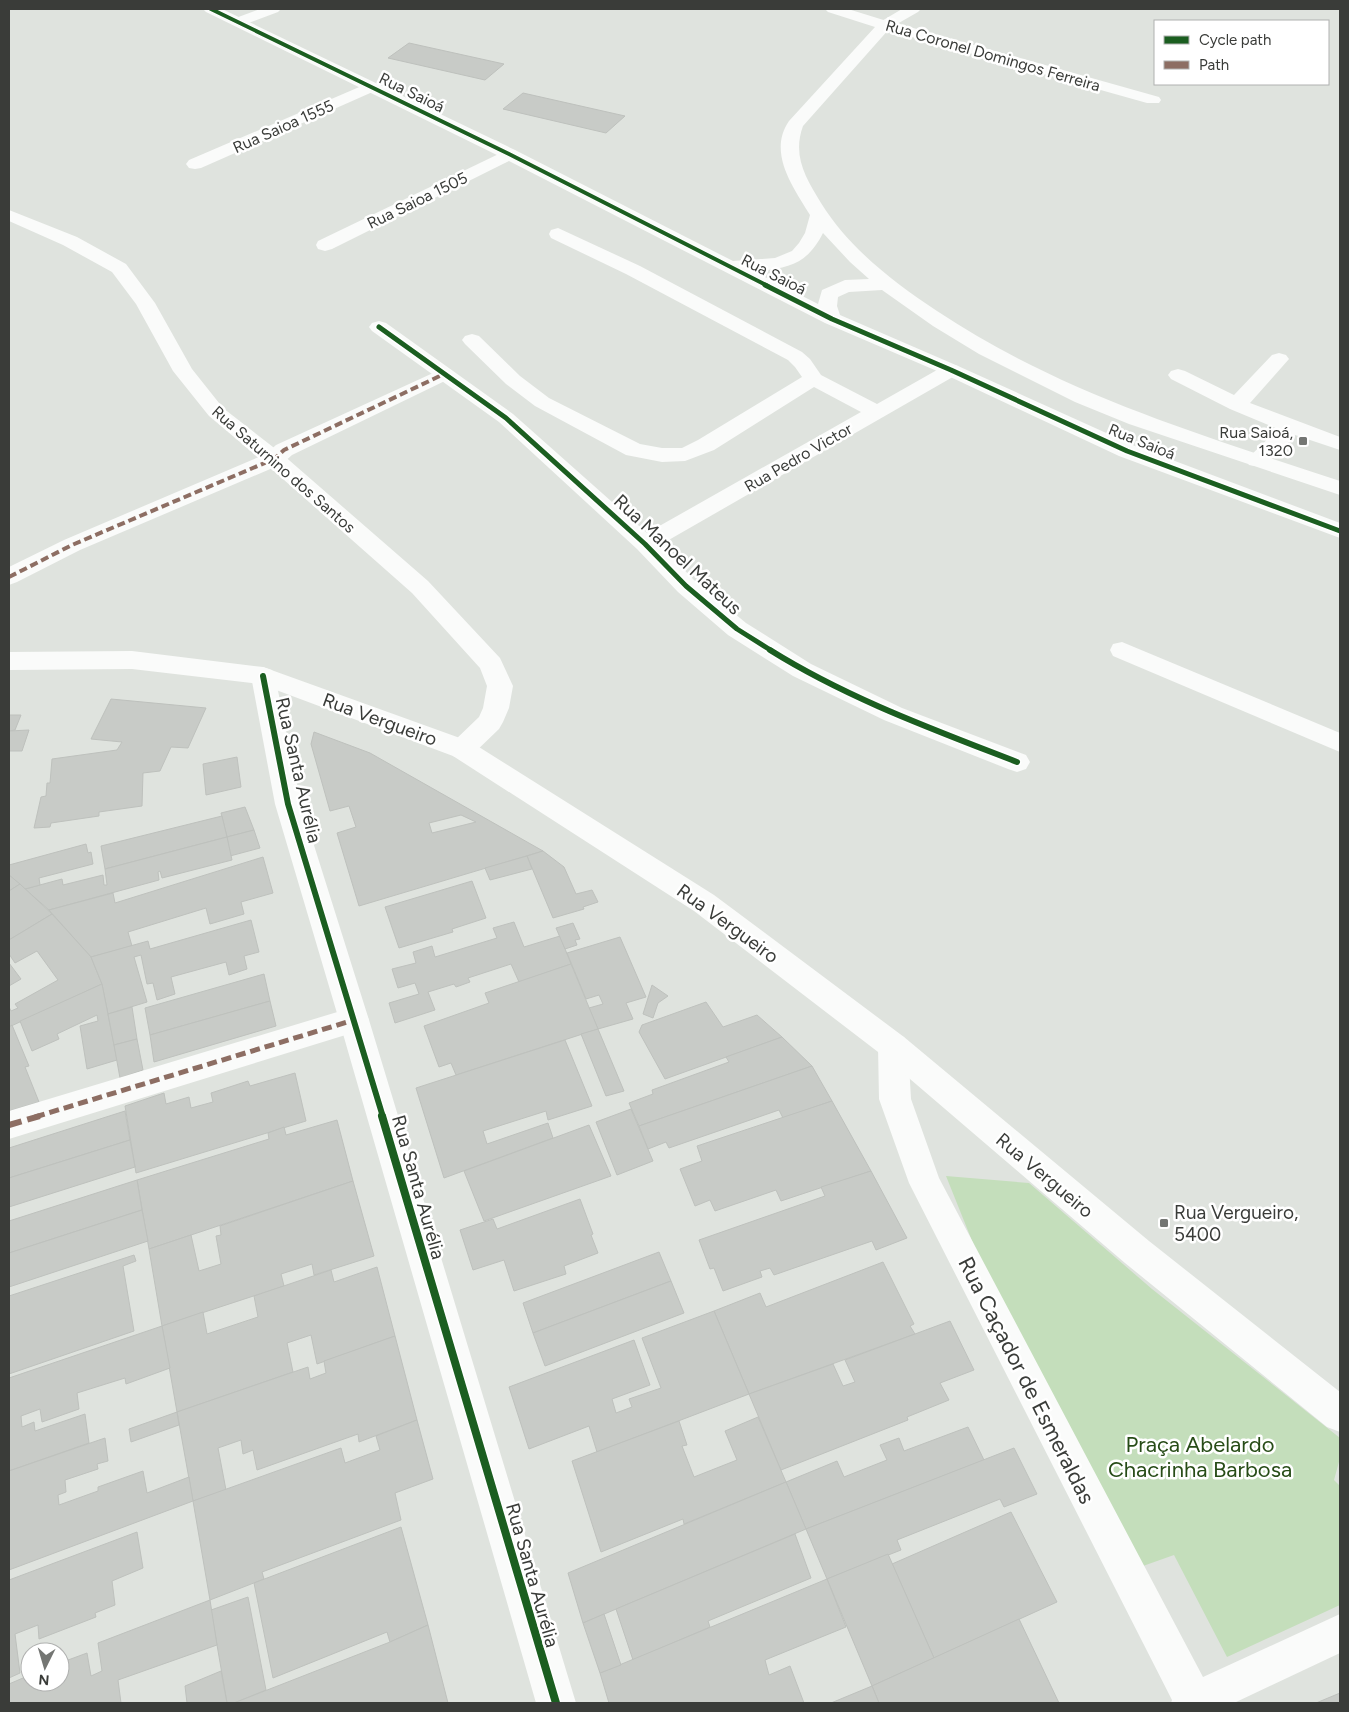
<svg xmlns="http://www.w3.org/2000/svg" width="1349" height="1712" viewBox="0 0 1349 1712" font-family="Figtree,sans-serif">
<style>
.green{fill:#c4debb}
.building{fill:#c8cbc7;stroke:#bec1bd;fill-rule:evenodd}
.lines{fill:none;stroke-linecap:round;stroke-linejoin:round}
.service{fill:#fafbfa;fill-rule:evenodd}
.pedestrian{fill:#fafbfa;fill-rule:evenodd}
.minor{fill:#fafbfa;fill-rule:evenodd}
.tertiary{fill:#fafbfa;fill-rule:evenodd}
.secondary{fill:#fafbfa;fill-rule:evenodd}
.quiet-far2{stroke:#8d6e63;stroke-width:4;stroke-dasharray:8 4;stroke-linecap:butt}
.quiet-far1{stroke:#8d6e63;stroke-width:5;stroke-dasharray:10 5;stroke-linecap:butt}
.quiet{stroke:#8d6e63;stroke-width:6;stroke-dasharray:13 6;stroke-linecap:butt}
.cycleway-far3-casing{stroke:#fff;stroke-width:5.5}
.cycleway-far2-casing{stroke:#fff;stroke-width:8}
.cycleway-far1-casing{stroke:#fff;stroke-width:9}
.cycleway-casing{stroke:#fff;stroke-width:11}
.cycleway-far3{stroke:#1b5e20;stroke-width:4}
.cycleway-far2{stroke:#1b5e20;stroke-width:5}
.cycleway-far1{stroke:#1b5e20;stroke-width:6}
.cycleway{stroke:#1b5e20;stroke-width:8}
.poi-dot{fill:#747673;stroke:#fff;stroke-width:2}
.labels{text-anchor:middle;stroke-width:5;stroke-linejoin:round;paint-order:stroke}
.far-street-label{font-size:16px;fill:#3a3c39;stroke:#fff}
.far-poi-label{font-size:16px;fill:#3a3c39;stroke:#fff;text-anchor:end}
.street-label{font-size:19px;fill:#3a3c39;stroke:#fff}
.poi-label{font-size:19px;fill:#3a3c39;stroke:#fff;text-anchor:start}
.near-street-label{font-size:22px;fill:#3a3c39;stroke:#fff}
.near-park-label{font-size:22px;fill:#274c17;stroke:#fff}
</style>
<rect width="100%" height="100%" fill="#dfe3de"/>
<polygon class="green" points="946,1176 1029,1183 1152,1289 1340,1438 1340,1458 1334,1480 1340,1486 1340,1605 1227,1657 1174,1555 1143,1566 987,1278"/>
<g class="building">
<polygon points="409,43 504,64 485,80 388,58"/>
<polygon points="523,93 625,116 606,133 503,109"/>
<polygon points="111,699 206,708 188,748 171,747 160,771 143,773 142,806 99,812 99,816 51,823 50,827 34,828 41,797 46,796 47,783 50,783 52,759 117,750 122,742 91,739"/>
<polygon points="9,715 21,715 15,730 9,731"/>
<polygon points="29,730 22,751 9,751 9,731"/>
<path d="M314,732L370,753L543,851L359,906L337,833L356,827L349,806L330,811L311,744ZM461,815L476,822L432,833L429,823Z"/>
<polygon points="237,757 241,787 206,795 203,764"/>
<polygon points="245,807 254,830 227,837 221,813"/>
<polygon points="222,816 227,837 105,869 101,846"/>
<polygon points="254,830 260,848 230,856 227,837"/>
<polygon points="227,837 232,860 162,878 160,871 158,872 159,880 49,910 25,889 62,879 63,885 103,875 104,885 107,885 105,869"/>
<polygon points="86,844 88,853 91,852 93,864 39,878 40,885 25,889 9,875 9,865"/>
<polygon points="543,851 564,867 576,894 592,890 598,902 583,907 584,909 553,918 527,856"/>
<polygon points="527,856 532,869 490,880 485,868"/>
<polygon points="263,857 273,893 241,902 244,914 210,924 206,908 128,932 132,946 91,957 49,910 113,893 115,903"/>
<polygon points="9,875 20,884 9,891"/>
<polygon points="472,881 486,918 452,929 453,932 399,948 385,907"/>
<polygon points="20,884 52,914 9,940 9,891"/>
<polygon points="52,914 91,957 102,984 9,1027 9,1007 11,1011 18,1008 15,1004 58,980 37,951 15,963 9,954 9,940"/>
<polygon points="251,920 259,952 244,956 247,969 229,975 226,962 171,977 175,994 157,1000 153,983 147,984 141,955 134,957 147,1002 108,1014 102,984 91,957 148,941 150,949"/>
<polygon points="514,922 524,947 560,936 571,964 519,982 511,964 468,978 470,982 456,987 454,984 428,992 435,1010 395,1023 389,1003 419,994 415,983 398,988 392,969 416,963 413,952 432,946 435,957 497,938 493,928"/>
<polygon points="573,923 580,939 575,940 577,945 565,949 556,928"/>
<polygon points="620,937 646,997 626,1003 633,1019 598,1029 589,1008 603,1004 599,995 586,999 567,953"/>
<polygon points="9,963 21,979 9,986"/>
<polygon points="571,964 598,1029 456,1075 451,1063 439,1067 424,1026 489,1003 485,993"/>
<polygon points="264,974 270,1001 150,1035 145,1008"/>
<polygon points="102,984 117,1060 87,1069 80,1026 98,1021 97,1015 57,1034 59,1039 32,1051 20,1021"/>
<polygon points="652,985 668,996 658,1003 653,1018 643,1014"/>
<polygon points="270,1001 276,1026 154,1062 150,1035"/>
<polygon points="706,1002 723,1027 757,1015 782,1037 665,1079 639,1032 642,1025"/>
<polygon points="132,1007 137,1039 114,1045 108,1014"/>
<polygon points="12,1025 29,1066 25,1067 39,1102 9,1111 9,1027"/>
<polygon points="598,1029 624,1091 606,1096 581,1034"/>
<polygon points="782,1037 812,1066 639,1126 629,1103 653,1094 652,1090 729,1062 726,1057"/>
<polygon points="137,1039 143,1070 120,1078 114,1045"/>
<polygon points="565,1040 592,1106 548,1120 546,1111 483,1131 487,1144 548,1123 553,1138 444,1178 416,1088"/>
<polygon points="812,1066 832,1101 783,1118 779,1110 669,1148 666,1142 648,1149 639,1126"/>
<polygon points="295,1073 306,1121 136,1173 125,1106 164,1093 166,1104 189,1097 191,1108 213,1102 211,1093 248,1081 250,1086"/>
<polygon points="832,1101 871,1171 781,1201 776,1190 715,1211 710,1200 695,1206 680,1169 702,1161 697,1146"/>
<polygon points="631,1109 653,1161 617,1175 596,1122"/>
<polygon points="125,1111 130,1140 9,1178 9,1148"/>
<polygon points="337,1120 353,1181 149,1249 137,1180 269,1139 268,1133 284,1127 286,1135"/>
<polygon points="589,1125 611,1176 484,1221 464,1171"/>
<polygon points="130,1140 135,1167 9,1207 9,1178"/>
<polygon points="871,1171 907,1238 876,1250 872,1241 774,1275 770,1268 760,1271 762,1277 723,1291 714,1268 710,1269 699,1240 825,1196 821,1187"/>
<polygon points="137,1180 142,1210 9,1253 9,1221"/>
<polygon points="353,1181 374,1256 314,1275 312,1264 281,1274 284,1286 162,1326 149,1249 191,1235 199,1271 221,1264 216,1236 221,1235 220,1226"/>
<polygon points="580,1199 593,1234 591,1235 598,1253 564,1266 566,1274 514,1291 504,1260 473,1270 460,1230 493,1219 497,1229"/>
<polygon points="142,1210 148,1241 9,1287 9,1253"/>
<polygon points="659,1252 671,1281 533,1333 523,1303"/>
<polygon points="134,1255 136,1261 123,1266 134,1331 9,1374 9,1296"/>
<polygon points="883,1262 914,1324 910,1326 915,1334 749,1394 714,1311 760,1293 766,1307"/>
<polygon points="377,1267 395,1336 317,1364 311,1335 287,1343 293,1372 177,1412 162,1326 203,1312 207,1334 258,1317 254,1296 331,1270 334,1282"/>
<polygon points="671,1281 684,1313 545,1366 533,1333"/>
<polygon points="714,1311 749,1394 597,1452 589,1426 529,1449 509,1387 634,1340 650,1385 612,1399 616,1413 632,1407 629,1399 661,1388 642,1338"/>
<polygon points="950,1321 974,1370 940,1383 949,1400 907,1417 908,1420 781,1470 749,1394 833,1364 843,1386 855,1382 845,1360"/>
<polygon points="162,1326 170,1368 126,1384 125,1378 77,1393 79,1409 42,1422 40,1409 21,1416 22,1427 34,1422 35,1431 85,1414 89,1443 9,1471 9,1378"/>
<polygon points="395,1336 417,1420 359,1442 358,1434 257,1470 253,1450 243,1454 241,1440 218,1448 226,1490 193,1501 177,1412 308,1367 310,1379 326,1373 324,1361"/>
<polygon points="177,1412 179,1425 131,1442 129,1429"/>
<polygon points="758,1417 786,1482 684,1524 683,1519 601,1552 572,1461 679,1421 687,1445 682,1446 694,1477 737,1460 725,1431"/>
<polygon points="417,1420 433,1479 395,1493 401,1520 262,1572 264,1579 210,1600 193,1501 341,1448 345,1463 380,1450 376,1436"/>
<polygon points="968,1427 984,1460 806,1529 786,1482 837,1461 844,1477 887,1460 880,1445 899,1438 904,1451"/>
<polygon points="105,1438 108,1461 97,1464 98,1469 65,1480 66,1492 58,1495 59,1505 98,1491 98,1487 143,1471 147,1493 189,1477 193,1501 9,1570 9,1471"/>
<polygon points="1014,1448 1037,1494 1004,1507 1000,1499 897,1540 901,1550 827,1579 806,1529"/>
<polygon points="786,1482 806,1529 583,1623 568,1573"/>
<polygon points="1011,1512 1057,1602 934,1658 892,1564"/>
<polygon points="401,1527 428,1625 390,1642 387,1632 273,1678 254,1583"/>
<polygon points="137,1532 143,1568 112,1581 115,1605 95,1613 96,1617 39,1639 38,1625 15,1634 20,1673 9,1678 9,1580"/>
<polygon points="795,1534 811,1578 708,1621 710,1627 633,1660 616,1609"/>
<polygon points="888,1554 934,1658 872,1686 827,1579"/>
<polygon points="827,1579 846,1627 765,1660 769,1675 790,1666 804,1703 609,1703 600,1673"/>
<polygon points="248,1597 266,1690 234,1703 227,1703 211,1610"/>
<polygon points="210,1600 217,1645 118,1680 121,1703 9,1703 9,1684 30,1675 30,1682 60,1682 60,1663 87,1653 91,1676 102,1671 98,1643"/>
<polygon points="604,1614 621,1665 600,1673 583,1623"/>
<polygon points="1019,1619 1059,1703 879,1703 872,1686"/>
<polygon points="428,1625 448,1703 234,1703 390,1642"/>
<polygon points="221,1671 227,1703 187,1703 185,1686"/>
<polygon points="872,1686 879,1703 831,1703"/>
<polygon points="1340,1693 1340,1703 1316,1703"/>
</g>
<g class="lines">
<g class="service">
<polygon points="885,20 1159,97 1161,100 1159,103 1147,103 880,28 877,25 880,22"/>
<path d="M1279,353L1286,355L1289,359L1250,403L1340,437V450L1295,435C1283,448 1268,470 1249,465L1246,460L1278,429L1230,409L1171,379L1168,375L1171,371L1178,369L1185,371L1234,395L1272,355Z"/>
<polygon points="1122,642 1340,733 1340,752 1113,656 1110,650 1113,644"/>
</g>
<g class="pedestrian">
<polygon points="444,368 451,370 454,374 451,378 292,455 282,464 80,550 17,582 9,585 9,567 64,540 266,454 276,445"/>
<polygon points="354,1007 365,1011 369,1020 365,1029 9,1139 9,1111"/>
</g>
<g class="minor">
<polygon points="260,9 281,9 278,12 243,25 233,25 230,22 233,19"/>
<polygon points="902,9 921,9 918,12 890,28 880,28 877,25 880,22"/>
<polygon points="371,82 377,84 379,87 377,90 201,168 195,169 189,168 186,164 189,160"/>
<polygon points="509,149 515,150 518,154 515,158 332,249 325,251 318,249 316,245 318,241"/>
<polygon points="9,210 77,237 126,264 155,303 192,369 223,408 282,454 428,581 500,658 513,686 509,708 503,722 499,729 471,756 462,759 453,756 449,749 453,742 479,717 483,708 487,686 480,668 412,593 266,464 209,416 173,371 136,304 112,272 63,245 9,221"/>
<polygon points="558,228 640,266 802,352 810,359 821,375 877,404 944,366 951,364 958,366 961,370 958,374 660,545 694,580 746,623 811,664 902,708 1026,755 1030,762 1026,769 1017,772 1008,769 884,720 793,676 728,635 678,592 637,549 499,422 372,331 369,327 372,323 379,321 386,323 513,414 647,533 861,412 814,387 714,450 685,461 662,462 626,455 535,406 506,384 465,344 462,340 465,336 472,334 479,336 520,376 549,398 640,444 662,448 682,448 698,440 802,377 795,367 788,360 626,274 551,238 549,234 551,230"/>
<polygon points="263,667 272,670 275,676 301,804 369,1020 576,1703 536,1703 339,1020 275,804 251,676 254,670"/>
<polygon points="893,1033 904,1037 908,1046 911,1099 939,1178 1203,1677 1340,1614 1340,1653 1234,1703 1171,1703 1172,1700 909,1183 879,1099 878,1046 882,1037"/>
</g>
<path class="tertiary" d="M203,9H222L515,150L733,261L775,258L792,251L799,243L805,233L810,215C794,188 767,153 789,121L875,27L828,12L825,9H848L890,22L893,25L890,28L803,126C792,156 806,178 821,203C849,248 893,282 937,311C1062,394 1199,434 1340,481V495L1129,424L1075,402L979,354L933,326L882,290L849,292L838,297L837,306L840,315L958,366L1135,446L1340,523V538L1119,456L944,374L825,323L503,158L206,12ZM823,233L850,262L869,279L845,280L822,290L818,304L753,271C787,269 807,265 823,233Z"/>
<polygon class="secondary" points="132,651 263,667 471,742 714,895 904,1037 1149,1241 1340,1392 1340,1432 1327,1427 1125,1263 882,1055 694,911 453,756 260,684 132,669 9,670 9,652"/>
<polyline class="quiet-far2" points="9,577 72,545 274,459 284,450 444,374"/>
<polyline class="quiet-far1" points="35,1117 354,1020"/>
<polyline class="quiet" points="9,1125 40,1116"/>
<defs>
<polyline id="cycleway-far3" points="211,9 509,154 768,286"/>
<g id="cycleway-far2">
<polyline points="765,285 832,319 951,370 1127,451 1340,531"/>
<polyline points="379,327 506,418 645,544 686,586 737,629 772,651"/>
</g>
<g id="cycleway-far1">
<path d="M770,650C847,698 932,729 1017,762"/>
<polyline points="263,676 288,804 383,1117"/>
</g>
<polyline id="cycleway" points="382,1116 556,1703"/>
</defs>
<use href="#cycleway-far3" class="cycleway-far3-casing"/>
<use href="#cycleway-far2" class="cycleway-far2-casing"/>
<use href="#cycleway-far1" class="cycleway-far1-casing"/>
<use href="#cycleway" class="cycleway-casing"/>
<use href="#cycleway-far3" class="cycleway-far3"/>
<use href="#cycleway-far2" class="cycleway-far2"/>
<use href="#cycleway-far1" class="cycleway-far1"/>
<use href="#cycleway" class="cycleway"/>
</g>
<g class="poi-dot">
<rect x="1298" y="436" width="10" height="10" rx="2.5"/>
<rect x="1159" y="1218" width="10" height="10" rx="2.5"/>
</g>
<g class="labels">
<g class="far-street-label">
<text transform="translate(993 55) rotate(16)" y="6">Rua Coronel Domingos Ferreira</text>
<text transform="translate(412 92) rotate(26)" y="6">Rua Saioá</text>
<text transform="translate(283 126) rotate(-24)" y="6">Rua Saioa 1555</text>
<text transform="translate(417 200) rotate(-26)" y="6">Rua Saioa 1505</text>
<text transform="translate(774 274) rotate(27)" y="6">Rua Saioá</text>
<text transform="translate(1142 441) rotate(22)" y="6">Rua Saioá</text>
<text transform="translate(798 457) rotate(-30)" y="6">Rua Pedro Victor</text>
<text transform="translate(284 469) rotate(41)" y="6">Rua Saturnino dos Santos</text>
</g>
<g class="far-poi-label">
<text x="1293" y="438">Rua Saioá,<tspan x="1293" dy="18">1320</tspan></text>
</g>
<g class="street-label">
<text transform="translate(678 554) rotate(43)" y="7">Rua Manoel Mateus</text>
<text transform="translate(380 719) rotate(20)" y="7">Rua Vergueiro</text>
<text transform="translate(299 770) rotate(77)" y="7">Rua Santa Aurélia</text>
<text transform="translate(728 923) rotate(36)" y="7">Rua Vergueiro</text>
<text transform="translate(1045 1175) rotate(40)" y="7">Rua Vergueiro</text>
<text transform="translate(419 1187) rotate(74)" y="7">Rua Santa Aurélia</text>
<text transform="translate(533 1575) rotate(74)" y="7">Rua Santa Aurélia</text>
</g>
<g class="poi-label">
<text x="1174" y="1219">Rua Vergueiro,<tspan x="1174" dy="22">5400</tspan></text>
</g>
<g class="near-street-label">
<text transform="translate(1027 1380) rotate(63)" y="8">Rua Caçador de Esmeraldas</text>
</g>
<g class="near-park-label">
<text x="1200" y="1452">Praça Abelardo<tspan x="1200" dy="25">Chacrinha Barbosa</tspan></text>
</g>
</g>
<rect width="1349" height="1712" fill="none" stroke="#3a3c39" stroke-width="20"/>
<rect x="1154" y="20" width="175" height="65" fill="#ffffff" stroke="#b0b1b0"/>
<rect x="1164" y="36" width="25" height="8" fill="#1b5e20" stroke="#b0b1b0"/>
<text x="1199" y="45" font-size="15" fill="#3a3c39">Cycle path</text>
<rect x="1164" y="61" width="25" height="8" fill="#8d6e63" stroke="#b0b1b0"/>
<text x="1199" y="70" font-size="15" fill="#3a3c39">Path</text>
<g transform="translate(45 1667) rotate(185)"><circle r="24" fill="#ffffff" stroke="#b0b1b0"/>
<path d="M0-4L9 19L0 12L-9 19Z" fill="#747673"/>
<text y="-8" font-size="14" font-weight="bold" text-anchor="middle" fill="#3a3c39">N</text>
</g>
</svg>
